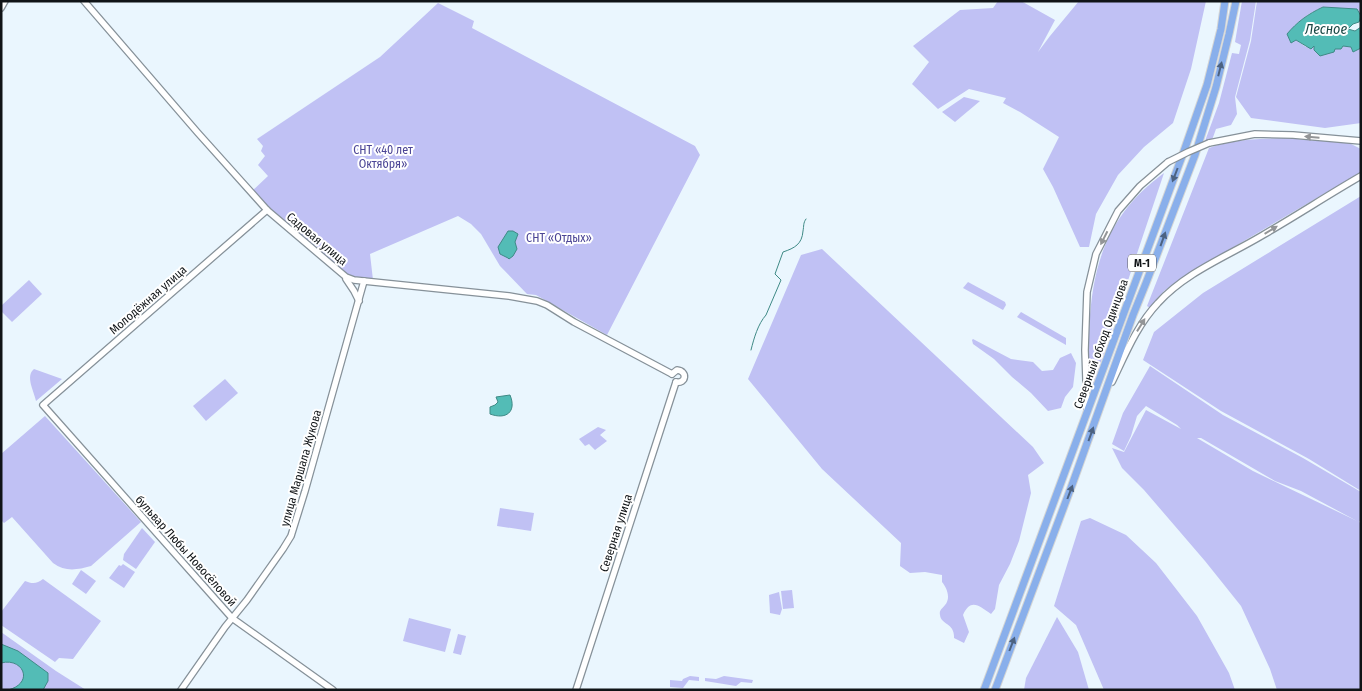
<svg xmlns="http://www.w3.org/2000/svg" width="1362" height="691" viewBox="0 0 1362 691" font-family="'Fira Sans Condensed',sans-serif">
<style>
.green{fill:#c0c1f4;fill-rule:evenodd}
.water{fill:#53bcb6;stroke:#3f8a86}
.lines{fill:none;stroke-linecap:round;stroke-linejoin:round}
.stream{stroke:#3f8a86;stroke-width:1}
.secondary-casing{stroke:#869199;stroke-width:8}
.highway-casing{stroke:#d4d5d5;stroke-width:9}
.secondary{stroke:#fff;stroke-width:5.5}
.highway{stroke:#89afeb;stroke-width:7}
.secondary-bridge-casing{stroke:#869199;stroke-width:8;stroke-linecap:butt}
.secondary-bridge{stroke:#fff;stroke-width:5.5}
.oneway{fill:#4c6281}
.oneway2{fill:#939597}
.labels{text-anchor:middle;stroke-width:4;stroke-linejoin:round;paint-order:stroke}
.shield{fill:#fff;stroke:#585a5d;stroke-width:1}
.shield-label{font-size:11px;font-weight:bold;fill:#101417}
.park-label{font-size:12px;fill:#4b4595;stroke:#fff}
.street-label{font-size:12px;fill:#101417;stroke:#fff}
.water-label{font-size:14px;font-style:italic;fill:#194845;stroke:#fff}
</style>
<rect width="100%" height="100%" fill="#eaf6fe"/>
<g class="green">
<polygon points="998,1 1021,1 1055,20 1038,52 1050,36 1079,1 1206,1 1191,69 1173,123 1144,147 1118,175 1096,214 1089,247 1080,247 1053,187 1043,169 1059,137 1020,112 1003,103 1006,98 969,89 938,109 912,84 929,62 913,46 960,10 993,8"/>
<polygon points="1242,1 1256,1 1250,40 1235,97 1237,114 1231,125 1216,129 1212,140 1205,141 1219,103 1232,53 1239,54 1241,45 1235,42"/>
<polygon points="1257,1 1361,1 1361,16 1357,10 1323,7 1309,14 1295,25 1296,40 1306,47 1314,46 1322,54 1343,46 1351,47 1353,52 1361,48 1361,123 1325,128 1251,118 1236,97 1251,41"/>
<polygon points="438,3 474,21 472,28 695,146 700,155 607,335 536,295 527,294 500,266 481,234 471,224 458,216 370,254 373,280 350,277 269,208 252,191 268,176 258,165 265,156 261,151 263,146 257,139 380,57"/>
<polygon points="964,97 980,101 955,122 942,112"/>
<path d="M1284,138L1349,143L1361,149V172L1186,275L1164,291L1150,308L1147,306L1209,148C1233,139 1259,139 1284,138Z"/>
<path d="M1164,173L1088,400C1089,309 1083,232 1164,173Z"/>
<polygon points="1361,196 1361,491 1309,459 1221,411 1143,360 1154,332 1203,293"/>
<path d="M822,249L1033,447L1044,463L1028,475L1031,493L1019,541L1010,564L999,585L995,609L991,614C980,607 971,597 963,615L969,632L964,643L954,638C955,623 941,625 940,615C939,610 942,609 945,605C951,598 947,588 942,582V575L925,572L910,573L900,566L901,543L822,469L748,379L801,255Z"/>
<polygon points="29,280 42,294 12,322 1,311 1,306"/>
<polygon points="968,282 1005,302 1006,305 1003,310 963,288"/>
<polygon points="1021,312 1066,338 1066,345 1017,317"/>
<polygon points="973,339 1011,359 1033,362 1042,371 1053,370 1060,358 1071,353 1076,363 1073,387 1065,397 1061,408 1048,411 1031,393 1012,377 994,359 973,344 972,340"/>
<path d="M1150,366L1223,415L1303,458L1361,492V519L1359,522L1361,523V690H1277L1270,669L1241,606L1205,561L1144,490L1122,468L1112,448L1124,452L1146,410L1181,429L1177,425L1146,406L1137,416L1131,436L1124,451L1112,444L1123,413ZM1197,438H1201L1275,481L1301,491L1357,521L1253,471Z"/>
<path d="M34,369L62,379L36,401C34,391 25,376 34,369Z"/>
<polygon points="225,379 238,393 206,421 193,406"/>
<path d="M45,416L141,522L91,566C77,570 65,572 53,563L12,517L4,523L1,520V454Z"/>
<polygon points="598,427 606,430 600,435 607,441 595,450 589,444 585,446 579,439"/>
<polygon points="500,508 534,513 531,531 497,526"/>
<polygon points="1090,518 1126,535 1156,563 1197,616 1229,673 1235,690 1104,690 1076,625 1054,606 1081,521"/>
<polygon points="142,528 155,542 136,569 123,560 124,554"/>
<polygon points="123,564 135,572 124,588 109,578 119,565 121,566"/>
<polygon points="81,570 96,581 86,594 72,584"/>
<path d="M43,579L101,621L73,659L59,658L55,662L1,625V612L25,581C32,584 37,584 43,579Z"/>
<polygon points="792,590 794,608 783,609 781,591"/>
<polygon points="779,592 782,609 780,615 770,613 769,595"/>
<polygon points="1057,617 1078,652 1089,690 1024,690 1026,678"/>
<polygon points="409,618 451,629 445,652 403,641"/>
<polygon points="1,632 56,671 86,690 1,690"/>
<polygon points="458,634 466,636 461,655 453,653"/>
<polygon points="690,676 699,677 699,681 689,680 683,688 670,687 670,680 682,681 683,679"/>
<polygon points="724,676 753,680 752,683 741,682 736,686 705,681 705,678 716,679"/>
</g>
<g class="water">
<path d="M1323,7L1357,9L1361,16L1359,22L1353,24L1348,29L1355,31L1361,27V48L1353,52L1351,47L1343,46L1341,49H1335L1334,52L1320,56L1314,50V46L1311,49L1296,40L1291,43L1287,34C1297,22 1308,14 1323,7Z"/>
<polygon points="508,231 513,231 518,234 515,242 517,249 513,256 509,259 508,258 500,254 498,247"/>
<path d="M510,395C517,412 506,420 490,414V407L495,405L498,402L496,397Z"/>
<path d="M1,644L18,651L48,673V681L43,690H8C35,683 23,657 1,663Z"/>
</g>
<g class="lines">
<path class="stream" d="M751,350C754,338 758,324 766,315L781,280L775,274L783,252C795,248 802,244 803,231C804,226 803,223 806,219"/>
<defs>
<g id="secondary">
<polyline points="84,1 198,133 267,210 346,277 354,280 509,296 537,301 547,305 574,322 672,374"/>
<polyline points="1,8 5,1"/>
<polyline points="1209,143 1255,134 1293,135 1361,141"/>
<polyline points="267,210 43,405 232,618 333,690"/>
<polyline points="346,279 354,291 359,301"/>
<path d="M672,374L677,370C688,371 686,384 676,382"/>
<path d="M1112,382C1125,355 1137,325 1158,303C1186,272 1228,256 1263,235C1296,216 1328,195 1361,176"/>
<polyline points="1087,410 1085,350 1087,292 1096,254 1118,211 1140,186 1168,162"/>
<polyline points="181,690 225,627 247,600 283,549 291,536 305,491 364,281"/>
<polyline points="576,690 676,382"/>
</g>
<g id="highway">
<polyline points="984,690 1184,151 1207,85 1221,29 1225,1"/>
<polyline points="995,690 1072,485 1133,315 1146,283 1195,155 1216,87 1229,34 1236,1"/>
</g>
</defs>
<use href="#secondary" class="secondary-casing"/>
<use href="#highway" class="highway-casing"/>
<use href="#secondary" class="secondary"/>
<use href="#highway" class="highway"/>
<defs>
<polyline id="secondary-bridge" points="1168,162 1188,152 1209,143"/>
</defs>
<use href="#secondary-bridge" class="secondary-bridge-casing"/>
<use href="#secondary-bridge" class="secondary-bridge"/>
</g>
<defs><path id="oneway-solid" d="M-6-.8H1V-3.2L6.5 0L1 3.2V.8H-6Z" transform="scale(1.25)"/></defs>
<g class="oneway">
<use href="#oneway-solid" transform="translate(1220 69) rotate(-76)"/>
<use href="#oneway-solid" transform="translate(1175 175) rotate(111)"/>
<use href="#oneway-solid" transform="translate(1163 239) rotate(-70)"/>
<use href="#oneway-solid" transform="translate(1091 434) rotate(-70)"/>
<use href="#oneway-solid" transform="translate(1070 492) rotate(-69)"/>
<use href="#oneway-solid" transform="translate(1012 644) rotate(-69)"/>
</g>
<g class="oneway2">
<use href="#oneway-solid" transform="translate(1312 137) rotate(-175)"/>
<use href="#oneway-solid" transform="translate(1271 230) rotate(-31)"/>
<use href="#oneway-solid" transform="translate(1104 238) rotate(117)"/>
<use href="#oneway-solid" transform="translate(1141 325) rotate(-58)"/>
</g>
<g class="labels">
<rect class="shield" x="1128" y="254.5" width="28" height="17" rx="4"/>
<g class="shield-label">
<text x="1142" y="267">М-1</text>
</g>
<g class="park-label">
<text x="383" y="154">СНТ «40 лет<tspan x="383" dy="14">Октября»</tspan></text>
<text x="559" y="242">СНТ «Отдых»</text>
</g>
<g class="street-label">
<text transform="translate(317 239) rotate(40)" y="4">Садовая улица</text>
<text transform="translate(148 300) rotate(-41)" y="4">Молодёжная улица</text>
<text transform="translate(1101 344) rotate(-70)" y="4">Северный обход Одинцова</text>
<text transform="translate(301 468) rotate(-74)" y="4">улица Маршала Жукова</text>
<text transform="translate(616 533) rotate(-72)" y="4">Северная улица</text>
<text transform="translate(186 551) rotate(48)" y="4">бульвар Любы Новосёловой</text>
</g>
<g class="water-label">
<text x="1326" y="34">Лесное</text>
</g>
</g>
<rect width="1362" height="691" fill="none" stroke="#101417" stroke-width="5"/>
</svg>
